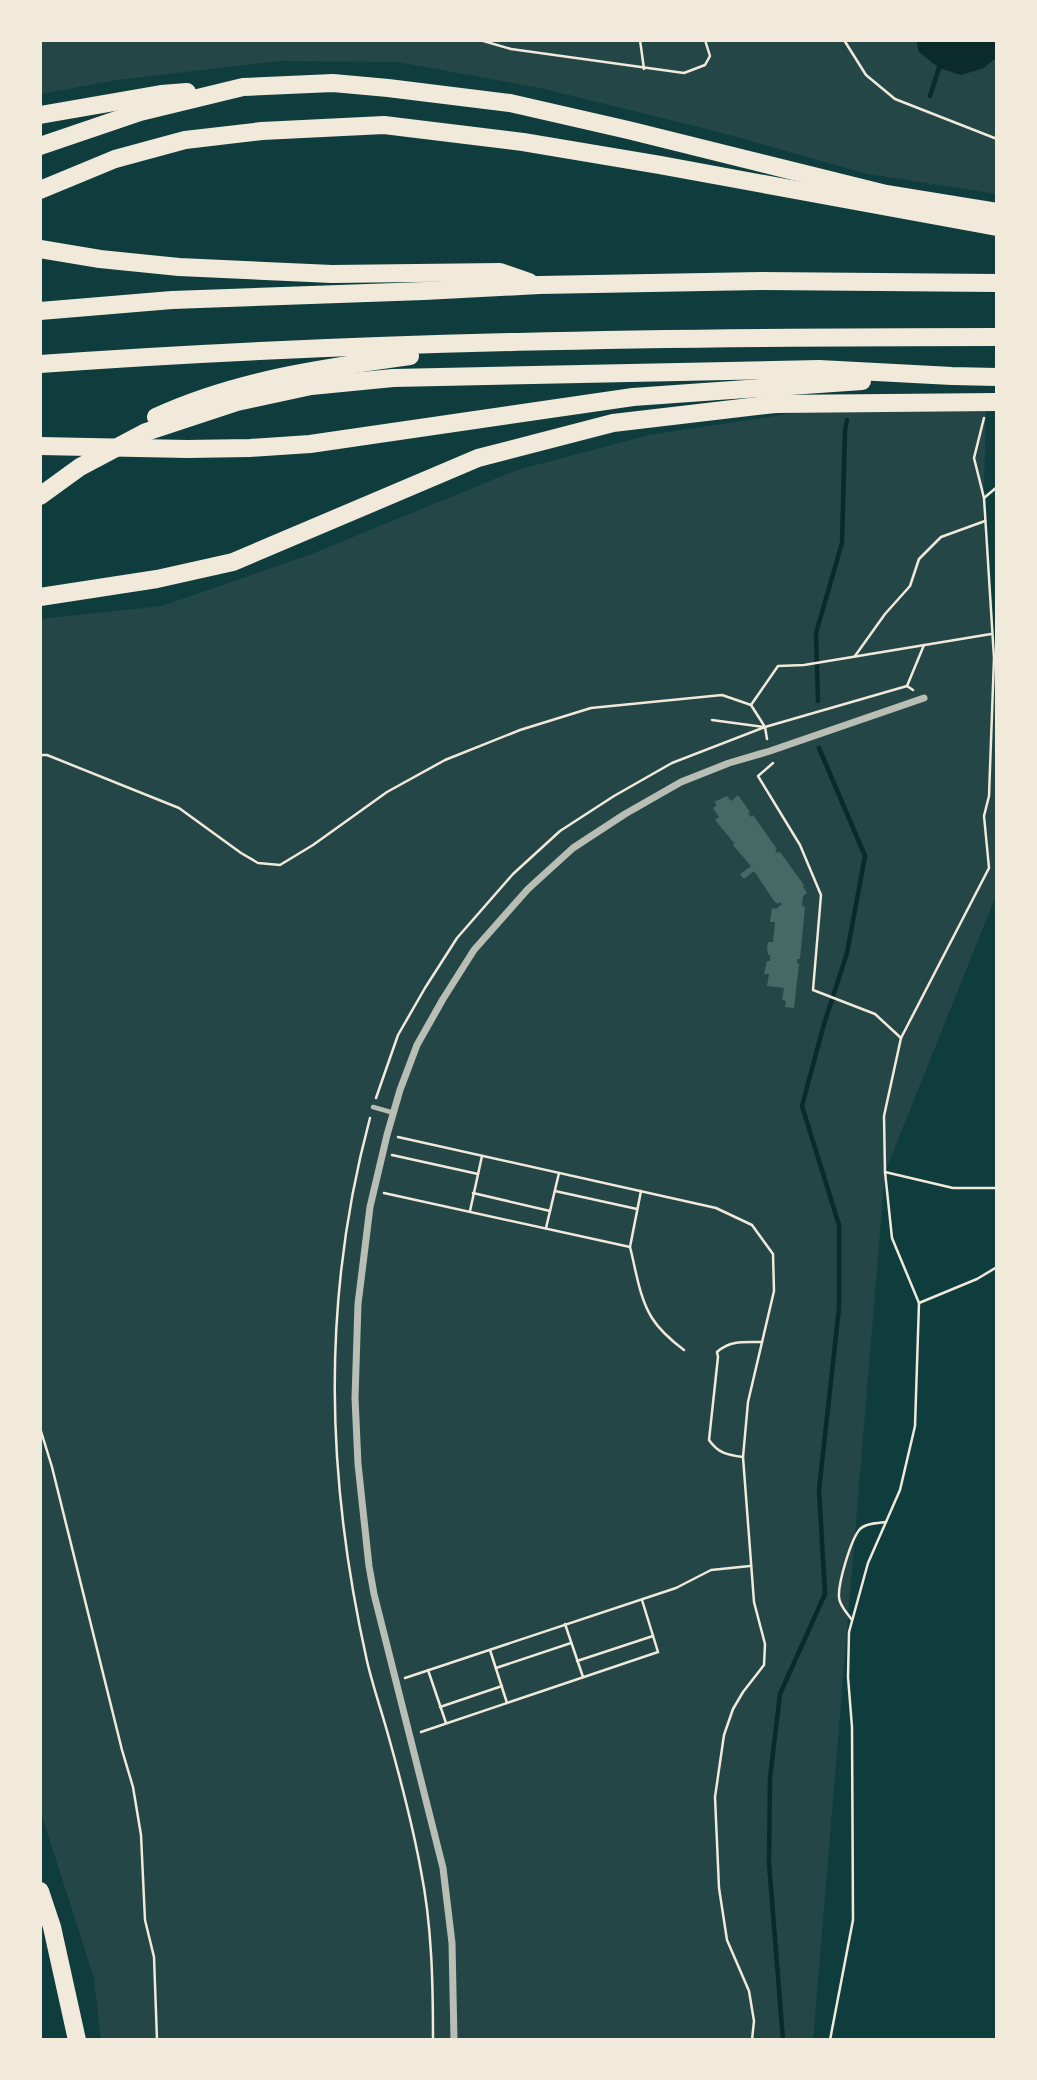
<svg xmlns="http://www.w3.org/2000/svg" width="1037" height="2080" viewBox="0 0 1037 2080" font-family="'IBM Plex Serif',serif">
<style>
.green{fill:#244646}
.water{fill:#0a2a2b}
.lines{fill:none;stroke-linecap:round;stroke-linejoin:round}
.stream{stroke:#0a2a2b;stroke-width:4.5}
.building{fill:#486865}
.path{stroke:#f1e9da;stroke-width:2.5}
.service{stroke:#b8beb3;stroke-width:4.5}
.minor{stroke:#b8beb3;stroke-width:7}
.motorway{stroke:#f1e9da;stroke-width:18}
</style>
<rect width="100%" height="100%" fill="#0f3d3e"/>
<g class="green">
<polygon points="40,40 997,40 997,194 868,174 715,131 540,88 398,62 280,61 117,80 40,94"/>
<polygon points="808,411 986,411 983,521 997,692 997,893 885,1172 813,2040 101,2040 94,1978 40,1810 40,619 162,606 309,555 517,470 649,435"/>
</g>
<polygon class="water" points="916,40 997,40 997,57 984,68 961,75 939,68 919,52"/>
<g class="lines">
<g class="stream">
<polyline points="930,96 939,68 943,64"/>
<polyline points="818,701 816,633 842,543 845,430 847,420"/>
<polyline points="783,2040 769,1863 770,1778 780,1694 825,1594 819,1490 839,1308 839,1225 802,1106 824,1024 847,953 865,856 819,748"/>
</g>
</g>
<polygon class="building" points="738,795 750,812 748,813 751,817 753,815 777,849 775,850 777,853 780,852 804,885 803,887 807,893 803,896 802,906 805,907 800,959 797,959 797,963 799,964 794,1008 785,1007 786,1001 782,1000 784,988 767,986 769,974 764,974 767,961 770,961 770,955 768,955 767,949 768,942 773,942 775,922 770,922 772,908 776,909 782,904 780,902 778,904 774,901 754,871 744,879 740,874 751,866 733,845 736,841 734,843 715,820 719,817 713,808 717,805 714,802 727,796 731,801"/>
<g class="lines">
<g class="path">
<polyline points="54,40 71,40"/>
<polyline points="480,40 511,49 684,73 705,65 710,56 705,40"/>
<polyline points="640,40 644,69"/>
<polyline points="844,40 866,75 895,99 997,139"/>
<polyline points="984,498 997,487"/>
<polyline points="855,656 885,614 910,586 919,559 941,537 985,521"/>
<polyline points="907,686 924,645"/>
<polyline points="751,705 778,666 804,665 991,634"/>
<polyline points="712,720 764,727"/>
<polyline points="40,755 47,755 179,808 241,853 258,863 280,865 313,845 387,792 445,760 520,730 591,708 722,695 751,705 765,727 767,739"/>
<polyline points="773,763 758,776 800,845 821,895 813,990 875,1014 901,1038"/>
<polyline points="376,1098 398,1035 425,988 457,938 513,874 560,831 614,796 672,763 765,727 907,686 913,690"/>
<path d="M370,1118C321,1300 326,1478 367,1661C373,1687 382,1712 389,1738C401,1781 413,1827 421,1871C432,1926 433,1984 433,2040"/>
<polyline points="398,1137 716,1208 752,1225 773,1254 774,1291 748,1402 743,1457 754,1602 765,1644 764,1665 743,1692 733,1709 724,1735 715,1797 719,1888 727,1940 749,1991 754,2021 752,2040"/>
<polyline points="392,1155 478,1174"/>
<polyline points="885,1172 953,1188 997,1188"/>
<polyline points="555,1191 637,1209"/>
<polyline points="384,1193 630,1247 641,1191"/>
<polyline points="473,1193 550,1211"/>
<polyline points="470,1211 482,1156"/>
<polyline points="546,1228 559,1173"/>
<path d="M630,1247C636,1270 639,1297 652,1318C660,1331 672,1341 684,1350"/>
<polyline points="919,1303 977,1279 997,1267"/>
<polyline points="40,1428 52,1467 122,1750 133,1787 141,1835 145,1920 154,1957 157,2040"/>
<path d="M743,1457C727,1455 718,1453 709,1440L718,1357L717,1352C730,1340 745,1342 762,1342"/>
<path d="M852,1620C847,1613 839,1605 839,1597C838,1583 851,1539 860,1529C866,1523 878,1523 886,1522"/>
<polyline points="565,1624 583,1677"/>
<polyline points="490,1650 507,1703"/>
<polyline points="577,1661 653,1636"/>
<polyline points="496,1668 571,1643"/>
<polyline points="428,1670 446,1723"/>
<polyline points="405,1678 676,1588 711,1570 750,1566"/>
<polyline points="440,1707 502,1686"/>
<polyline points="421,1732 658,1652 642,1600"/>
<polyline points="830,2040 853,1920 852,1727 848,1677 849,1632 868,1563 900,1490 915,1426 919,1303 892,1238 885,1172 884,1116 901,1038 989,868 984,816 989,796 994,658 984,498 974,458 984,418"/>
</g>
<polyline class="service" points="373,1107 394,1113"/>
<polyline class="minor" points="454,2040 452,1943 443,1868 374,1594 369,1566 358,1464 355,1398 358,1304 370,1207 387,1135 400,1090 417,1045 443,999 474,950 528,889 573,848 625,814 681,782 729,763 770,751 924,698"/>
<g class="motorway">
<polyline points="40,115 161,94 187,92"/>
<polyline points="40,146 140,112 243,87 333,83 388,88 510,103 628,130 886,194 997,212"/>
<polyline points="40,190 115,159 185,140 262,131 384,125 523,142 660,165 997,227"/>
<polyline points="40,249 100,259 179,267 332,274 500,272 529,282"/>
<polyline points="40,311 172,300 424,291 539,285 761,281 997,283"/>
<path d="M40,364C358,341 678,337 997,337"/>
<path d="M156,417C236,380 323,368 410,356"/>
<polyline points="40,446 187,449 250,448 310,444 633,397 862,381"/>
<polyline points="40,496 80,467 146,432 237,402 311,386 393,378 819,369 952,376 997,377"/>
<polyline points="40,597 157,579 233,562 478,458 613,423 775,404 997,402"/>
<polyline points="40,1891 52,1927 77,2040"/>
</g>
</g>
<rect width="1037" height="2080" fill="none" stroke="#f1e9da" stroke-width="84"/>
</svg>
